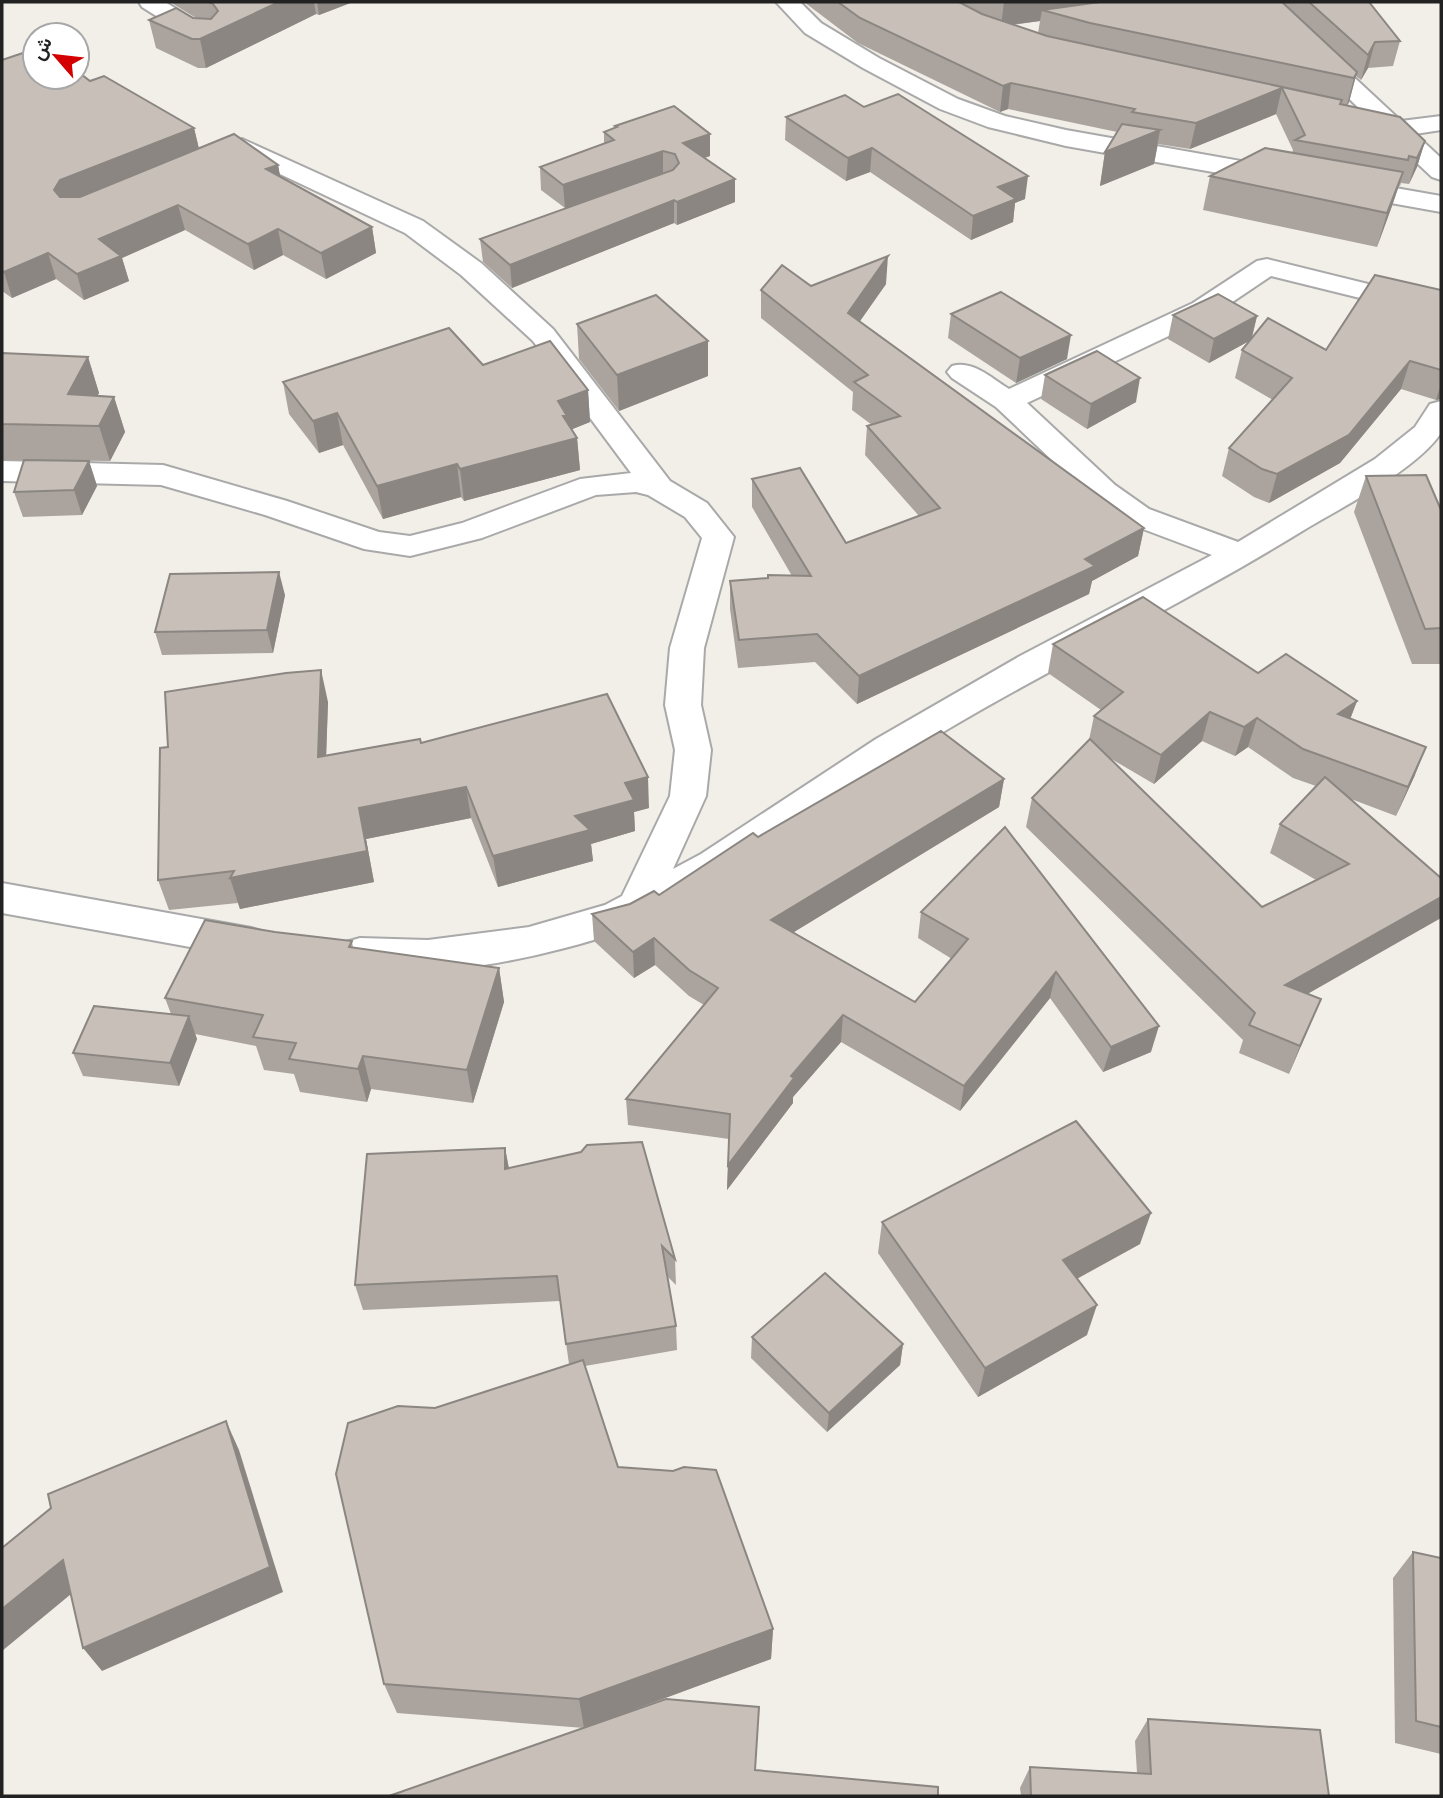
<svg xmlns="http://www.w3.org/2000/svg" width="1443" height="1798" viewBox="0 0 1443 1798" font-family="'PT Sans Narrow',Vazirmatn,sans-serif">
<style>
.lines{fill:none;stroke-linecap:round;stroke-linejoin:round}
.street-casing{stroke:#a9a9a9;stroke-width:4}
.street{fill:#fff;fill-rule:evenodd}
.wall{fill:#aba49e;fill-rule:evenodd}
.shaded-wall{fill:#8b8681}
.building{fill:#c7bfb8;stroke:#8b8681;stroke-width:2}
</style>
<rect width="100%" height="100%" fill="#f2efe9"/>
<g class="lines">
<defs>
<g id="street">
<polygon points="139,2 165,2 217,34 221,39 217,44 201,44 142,7"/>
<polygon points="776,2 800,2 821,23 879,58 958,99 1005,116 1066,130 1281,168 1290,171 1294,176 1290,181 1281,184 1066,146 988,127 940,109 863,68 805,33"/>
<polygon points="1249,2 1273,2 1401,121 1441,116 1441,130 1415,134 1441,158 1441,180 1432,177 1387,135 1352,126 1349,121 1352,116 1366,115"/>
<path d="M242,139L423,221L481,263L553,329L670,481L707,503L734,537L704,648L701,705L711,750L706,796L673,869L701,854L876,739L1020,656L1212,555L1127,523L1093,499L996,407L952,378L947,372L952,366C973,360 991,378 1009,389L1193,303L1257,261L1267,259L1441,302V318L1271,276L1213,315L1027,403L1115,485L1149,509L1238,542L1375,459L1415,427L1430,404L1441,401V433C1416,470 1344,506 1304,530C1173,611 1033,675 902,757C828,803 759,857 682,899C664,909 646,922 627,929C558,954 417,987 346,964L340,953L346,942L360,938L428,940L529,927L605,905L622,896L670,796L675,750L665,705L670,648L702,538L685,517L648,495L636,492L596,495L482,538L410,556L364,549L265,515L161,485L2,481V461L163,465L287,501L379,532L410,536L462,523L580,479L631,473L533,341L461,275L405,233L242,156L228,161L219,158L215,153L219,148Z"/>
<polygon points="1344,179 1441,196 1441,212 1335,193 1331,187 1335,181"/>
<polygon points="2,883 251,928 265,932 271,943 265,954 251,958 2,913"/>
</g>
</defs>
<use href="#street" class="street-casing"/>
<use href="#street" class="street"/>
</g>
<g class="wall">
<polygon points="170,2 353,2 319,15 316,14 206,68 198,68 156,48 149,20 196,18"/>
<path d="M804,2H1369L1400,41L1393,66L1368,68L1361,80L1356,76L1349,102L1347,106L1425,141L1417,167L1409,184L1401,183L1400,186H1399L1392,206L1377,247L1203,210L1210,176L1292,153L1293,150L1276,114L1190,149L1158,144L1154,164L1100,186L1105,152L1117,132L1008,109L1000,112L858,43ZM1040,21L1038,33L1013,25Z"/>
<polygon points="2,60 90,81 194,128 199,149 278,165 280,177 372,227 376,253 326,279 283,255 254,270 185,230 122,258 129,281 84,300 56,279 12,298 2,291"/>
<polygon points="864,107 1025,199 1015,203 1013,222 971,240 870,172 846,181 785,140 786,117"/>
<polygon points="615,126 710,156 705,158 735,202 677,225 674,223 512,288 483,262 480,239 645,180 565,208 541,190 540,167 604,144 604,132 615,128"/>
<polygon points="886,284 860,321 1144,528 1138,556 1092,581 1089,594 857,704 815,662 738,668 730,609 730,581 792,576 752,507 752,479 846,543 919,516 865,455 867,426 872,425 852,410 853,392 761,318 761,290 811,286"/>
<polygon points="1441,290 1441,399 1436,400 1401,389 1340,463 1269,503 1254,497 1222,476 1229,448 1273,400 1235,378 1242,350 1249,341 1209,363 1168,339 1173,315 1257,316 1252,338 1326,350"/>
<polygon points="951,314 1067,359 1016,383 948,338"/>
<polygon points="577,324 708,341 708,376 619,411 579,359"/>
<polygon points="2,353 88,357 99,393 97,396 114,397 125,432 110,461 29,460 89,461 97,486 82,515 23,517 14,492 24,460 2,460"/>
<polygon points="483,365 588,390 590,422 572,429 577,438 580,470 464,501 461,497 383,519 343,445 319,453 289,414 283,382"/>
<polygon points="1045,375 1136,402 1087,429 1041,399"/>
<polygon points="1366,476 1441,510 1441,664 1412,664 1354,512"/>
<polygon points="285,595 273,653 162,655 155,632"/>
<path d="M1053,644L1258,673L1357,701L1350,719L1415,775L1396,816L1351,799L1441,878V917L1307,994L1321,999L1289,1074L1239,1053L1243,1040L1026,827L1032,798L1089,740L1094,716L1101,710L1048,673ZM1202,741L1235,756L1248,747L1293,778L1316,786L1280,824L1270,853L1316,880L1262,907L1108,757L1154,784Z"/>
<polygon points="328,702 326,756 421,743 649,808 634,812 635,831 591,844 593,861 498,887 471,818 366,839 374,882 240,909 238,903 169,910 158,880 168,747"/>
<polygon points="1004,779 999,807 794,932 915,1002 952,959 918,938 921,912 1005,827 1151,1052 1103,1072 1050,998 960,1111 841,1042 793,1097 793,1103 727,1190 729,1139 628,1125 626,1099 704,1005 689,996 655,965 634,978 594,941 592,914 659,895 758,837"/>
<polygon points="275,932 352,941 353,948 499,968 504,1002 473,1103 371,1089 367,1102 300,1092 294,1074 264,1070 256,1046 195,1034 197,1039 179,1086 83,1076 73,1053 171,1014 165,998"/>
<polygon points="505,1148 509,1168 581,1152 675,1259 676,1285 667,1276 676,1326 677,1350 585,1366 618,1467 773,1629 771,1659 584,1728 397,1713 384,1684 435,1408 569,1364 560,1301 363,1310 355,1285"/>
<polygon points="882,1222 1140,1244 1077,1279 1087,1335 978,1397 878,1253"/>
<polygon points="752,1337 903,1344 900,1365 827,1432 751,1358"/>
<polygon points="1413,1552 1441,1558 1441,1754 1395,1743 1393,1578"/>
<polygon points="1148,1719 1329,1796 1021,1796 1020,1788 1030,1767 1137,1773 1135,1741"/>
</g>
<g class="shaded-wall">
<polygon points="279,2 314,2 316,14 206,68 200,39"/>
<polygon points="317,2 353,2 319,15"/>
<polygon points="1004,2 1169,2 1042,10 1040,21 1001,26"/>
<polygon points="1375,42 1368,68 1361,80 1368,55"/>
<polygon points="1357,72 1349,102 1346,108 1354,78"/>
<polygon points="1011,83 1008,109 1000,112 1003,86"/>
<polygon points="1282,88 1276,114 1190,149 1196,123"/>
<polygon points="194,128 200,153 62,215 54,190 60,180"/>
<polygon points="1160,130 1154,164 1100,186 1105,152"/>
<polygon points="710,134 710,156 683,165 683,143"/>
<polygon points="1425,141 1417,167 1409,184 1417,158"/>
<polygon points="872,148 870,172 846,181 848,158"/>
<polygon points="663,151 663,173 565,208 563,185"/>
<polygon points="278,165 283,190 266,169"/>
<polygon points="1403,172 1392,206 1377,247 1387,213"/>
<polygon points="1028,176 1025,199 1015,203 1013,222 971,240 973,216 998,187"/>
<polygon points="735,179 735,202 677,225 677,202"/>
<polygon points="674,200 674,223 512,288 510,265"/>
<polygon points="178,205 185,230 122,258 129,281 84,300 77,274 99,239"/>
<polygon points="372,227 376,253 326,279 321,253"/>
<polygon points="278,229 283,255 254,270 248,244"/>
<polygon points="48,253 56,279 12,298 4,272"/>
<polygon points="888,256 886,284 846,341 848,313"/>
<polygon points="1257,316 1251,340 1209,363 1214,339"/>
<polygon points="1071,335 1067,359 1016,383 1020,358"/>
<polygon points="708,341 708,376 619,411 617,375"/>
<polygon points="88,357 99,393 81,425 68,394"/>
<polygon points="1410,361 1401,389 1340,463 1269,503 1277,474"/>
<polygon points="1140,378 1136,402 1087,429 1091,404"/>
<polygon points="1441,384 1441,399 1436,400"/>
<polygon points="588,390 590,422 568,431 577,438 580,470 464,501 460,469 558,401"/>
<polygon points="114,397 125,432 110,461 99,426"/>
<polygon points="337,413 343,445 319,453 313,421"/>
<polygon points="89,461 97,486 82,515 74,490"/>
<polygon points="457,464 461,497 383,519 377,486"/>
<polygon points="1144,528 1138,556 1092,581 1089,594 857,704 859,676"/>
<polygon points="279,572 285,595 273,653 267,630"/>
<polygon points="321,670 328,702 325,789 318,757"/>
<polygon points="1357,701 1346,730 1338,714"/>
<polygon points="1210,712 1202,741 1154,784 1161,755"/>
<polygon points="1257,718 1248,747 1235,756 1244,727"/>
<polygon points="1426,747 1415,775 1396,816 1408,787"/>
<polygon points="648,777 649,808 634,812 635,831 591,844 593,861 498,887 493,856 575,816 625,783"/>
<polygon points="1004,779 999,807 771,946 771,920"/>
<polygon points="466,787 471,818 366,839 374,882 240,909 230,878 359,808"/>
<polygon points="1441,897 1441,918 1274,1013 1285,985"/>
<polygon points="654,938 655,965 634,978 633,952"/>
<polygon points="499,968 504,1002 473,1103 467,1070"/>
<polygon points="1056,972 1050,998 960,1111 964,1086"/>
<polygon points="1321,999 1309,1027 1289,1074 1300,1046"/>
<polygon points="843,1015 841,1042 793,1097 793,1103 727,1190 728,1165 791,1076"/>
<polygon points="189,1016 197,1039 179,1086 170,1063"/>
<polygon points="1159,1026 1151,1052 1103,1072 1111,1047"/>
<polygon points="363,1056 371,1089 367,1102 358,1069"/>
<polygon points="505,1148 510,1175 505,1169"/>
<polygon points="1151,1213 1140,1244 1054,1291 1063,1260"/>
<polygon points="1097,1305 1087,1335 978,1397 985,1368"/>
<polygon points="903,1344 900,1365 827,1432 829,1413"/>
<polygon points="226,1421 239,1450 283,1592 102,1671 83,1648"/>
<polygon points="63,1560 82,1585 2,1651 2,1609"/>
<polygon points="773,1629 771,1659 584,1728 579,1699"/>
</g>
<g class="building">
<polygon points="209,2 279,2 200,39 192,39 149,20 176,8 193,18 211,19 218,11 213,4"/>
<polygon points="838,2 959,2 982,14 1047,36 1342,100 1340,104 1400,117 1425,141 1417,158 1409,156 1408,160 1295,140 1305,135 1282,88 1196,123 1132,112 1135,109 1011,83 1003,86 860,18"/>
<polygon points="1100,2 1282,2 1357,72 1354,78 1090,23 1042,10"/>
<polygon points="1309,2 1369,2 1400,41 1375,42 1368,55"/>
<polygon points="35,49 35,77 77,77 77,71 90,81 104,76 194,128 60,180 54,190 60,197 80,197 234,134 278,165 266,169 372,227 321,253 278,229 248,244 178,205 99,239 121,256 77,274 48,253 4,272 2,271 2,60"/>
<polygon points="898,94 1028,176 998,187 1016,199 973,216 872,148 848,158 786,117 845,95 864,107"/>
<polygon points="674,106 710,134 683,143 735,179 677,202 674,200 510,265 480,239 673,170 679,163 675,154 663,151 563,185 540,167 614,140 604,132 617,127 615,126"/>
<polygon points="1122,124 1160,130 1105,152"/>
<polygon points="1265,148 1403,172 1387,213 1210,176"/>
<polygon points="888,256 848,313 1144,528 1085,559 1095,566 859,676 817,634 739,640 730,581 768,578 768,575 811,576 752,479 800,468 846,543 940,508 867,426 900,416 854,382 868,375 761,290 782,265 811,286"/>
<polygon points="1375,275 1441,290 1441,370 1410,361 1349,435 1277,474 1262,469 1229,448 1292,378 1242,350 1268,318 1326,350"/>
<polygon points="1001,292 1071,335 1020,358 951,314"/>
<polygon points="1218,294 1257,316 1214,339 1173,315"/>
<polygon points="656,295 708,341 617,375 577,324"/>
<polygon points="449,328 483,365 550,341 588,390 558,401 567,416 563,416 577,438 460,469 457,464 377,486 337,413 313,421 283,382"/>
<polygon points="1097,351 1140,378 1091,404 1045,375"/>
<polygon points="2,353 88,357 68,394 114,397 99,426 2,424"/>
<polygon points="24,460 89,461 74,490 14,492"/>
<polygon points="1426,475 1441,510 1441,628 1425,629 1366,476"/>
<polygon points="279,572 267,630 155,632 170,574"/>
<polygon points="1143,597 1258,673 1286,654 1357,701 1338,714 1426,747 1408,787 1303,749 1257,718 1244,727 1210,712 1161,755 1094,716 1123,692 1053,644"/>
<polygon points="321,670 318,757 420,739 421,743 607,694 648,777 625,783 634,800 575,816 590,830 493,856 466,787 359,808 367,851 230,878 234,871 158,880 160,748 168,747 165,692 286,673"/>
<polygon points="941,731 1004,779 771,920 915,1002 968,939 921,912 1005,827 1159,1026 1111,1047 1056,972 964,1086 843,1015 791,1076 794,1078 728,1165 730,1114 626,1099 718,988 689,970 654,938 633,952 592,914 630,904 654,891 659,895 753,833 758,837"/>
<polygon points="1090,739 1262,907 1349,864 1280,824 1325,777 1441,878 1441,897 1285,985 1321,999 1300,1046 1249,1025 1255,1013 1032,798"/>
<polygon points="205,920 275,932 352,941 349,947 499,968 467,1070 363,1056 358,1069 289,1059 296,1043 253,1037 263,1015 165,998"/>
<polygon points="94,1006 189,1016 170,1063 73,1053"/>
<polygon points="1076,1121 1151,1213 1063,1260 1097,1305 985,1368 882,1222"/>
<polygon points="642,1142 675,1259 662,1246 676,1326 566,1344 557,1276 355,1285 367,1154 505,1148 505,1169 581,1152 587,1145"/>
<polygon points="825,1273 903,1344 829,1413 752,1337"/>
<polygon points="583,1360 618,1467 673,1471 684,1467 716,1470 773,1629 579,1699 384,1684 336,1474 348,1423 398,1406 435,1408"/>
<polygon points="226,1421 270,1567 83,1648 63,1560 2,1609 2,1548 51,1508 48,1494"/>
<polygon points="1413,1552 1441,1558 1441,1727 1416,1721"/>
<polygon points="666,1699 759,1707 755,1770 938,1787 938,1796 389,1796"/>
<polygon points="1148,1719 1320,1730 1329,1796 1031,1796 1030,1767 1151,1774"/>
</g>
<rect width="1443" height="1798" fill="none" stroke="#222222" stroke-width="7"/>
<g transform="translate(56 56) rotate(298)"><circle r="33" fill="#ffffff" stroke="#a7a7a7" stroke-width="2"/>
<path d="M0-5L12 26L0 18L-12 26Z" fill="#d40000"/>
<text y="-10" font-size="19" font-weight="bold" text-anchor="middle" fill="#222222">ش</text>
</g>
</svg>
